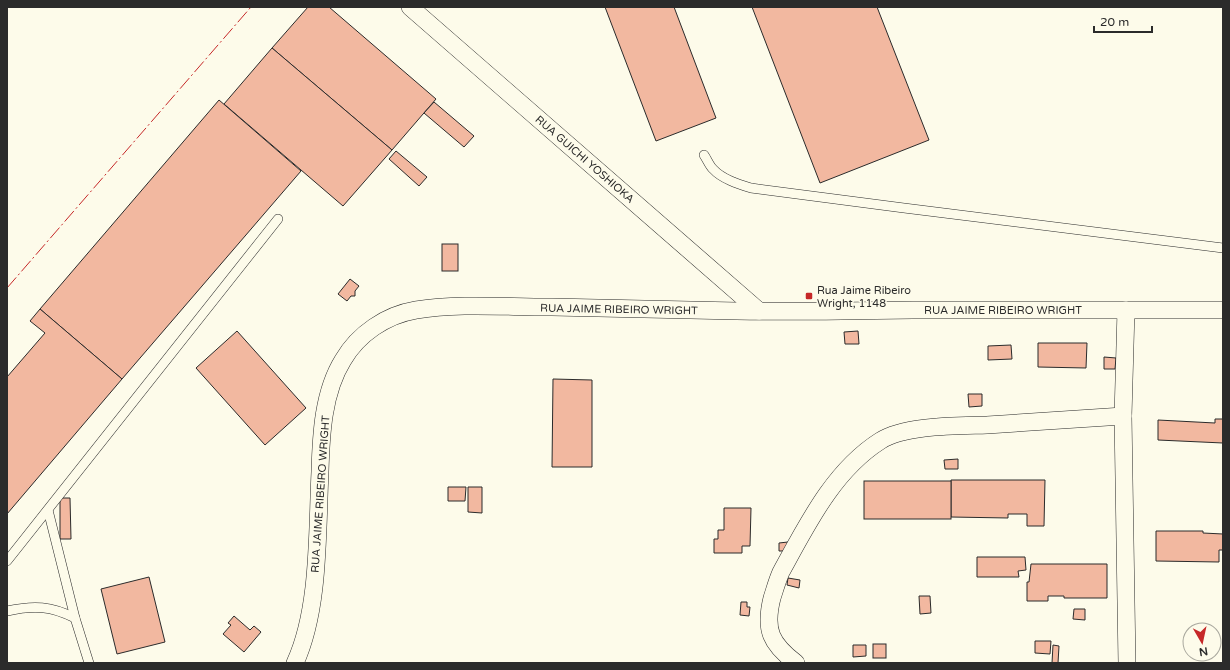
<svg xmlns="http://www.w3.org/2000/svg" width="1230" height="670" viewBox="0 0 1230 670" font-family="'Varela Round',sans-serif">
<style>
.building{fill:#f2b8a0;stroke:#2b2b2b}
.lines{fill:none;stroke-linecap:round;stroke-linejoin:round}
.lane-casing{stroke:#2b2b2b;stroke-width:10}
.street-casing{stroke:#2b2b2b;stroke-width:18}
.lane{stroke:#fdfbea;stroke-width:9}
.street{stroke:#fdfbea;stroke-width:17}
.power{stroke:#c62828;stroke-width:1;stroke-dasharray:14 3 2 3;stroke-linecap:butt}
.poi-dot{fill:#c62828;stroke:#fdfbea;stroke-width:1.5}
.labels{text-anchor:middle;stroke-width:3;stroke-linejoin:round;paint-order:stroke}
.street-label{font-size:11px;fill:#2b2b2b;stroke:#fdfbea}
.poi-label{font-size:11px;fill:#2b2b2b;stroke:#fdfbea;text-anchor:start}
</style>
<rect width="100%" height="100%" fill="#fdfbea"/>
<g class="building">
<polygon points="308,7 329,7 436,99 392,150 272,48"/>
<polygon points="605,7 674,7 716,118 656,141"/>
<polygon points="752,7 877,7 929,140 820,183"/>
<polygon points="272,48 392,150 343,206 224,104"/>
<polygon points="219,100 301,171 122,379 40,309"/>
<polygon points="434,102 474,136 464,147 424,113"/>
<polygon points="396,151 427,177 419,186 389,159"/>
<rect x="442" y="244" width="16" height="27"/>
<polygon points="350,279 359,286 355,291 355,296 351,296 347,301 338,294"/>
<polygon points="40,309 122,379 7,514 7,377 45,333 30,321"/>
<polygon points="237,331 306,408 265,445 196,368"/>
<polygon points="858,331 859,344 845,344 844,332"/>
<polygon points="1038,343 1087,343 1086,368 1038,367"/>
<polygon points="1011,345 1012,359 988,360 988,346"/>
<polygon points="1104,357 1116,358 1115,369 1104,369"/>
<polygon points="553,379 592,380 592,467 552,467"/>
<polygon points="968,394 982,394 982,406 969,407"/>
<polygon points="1215,419 1223,419 1223,443 1158,440 1158,420 1215,423"/>
<polygon points="958,459 958,469 945,469 944,460"/>
<polygon points="951,480 1045,480 1044,526 1027,526 1027,514 1008,514 1008,518 951,517"/>
<rect x="864" y="481" width="87" height="38"/>
<polygon points="448,487 466,487 465,501 448,501"/>
<polygon points="468,487 482,487 482,513 468,512"/>
<polygon points="60,498 70,498 71,539 60,539"/>
<polygon points="724,508 751,508 750,546 742,546 742,553 714,553 714,539 718,539 718,530 724,530"/>
<polygon points="1156,531 1203,531 1203,533 1223,534 1223,550 1219,550 1219,562 1156,561"/>
<polygon points="788,542 788,551 779,551 779,543"/>
<polygon points="977,557 1025,557 1026,570 1018,571 1019,577 977,577"/>
<polygon points="1031,564 1107,564 1107,598 1064,598 1064,596 1048,596 1048,601 1027,601 1027,582 1029,582"/>
<polygon points="149,577 165,642 117,654 101,589"/>
<polygon points="788,578 800,580 799,588 787,585"/>
<polygon points="919,596 930,596 931,613 920,614"/>
<polygon points="741,602 747,602 747,607 750,607 749,616 740,615"/>
<polygon points="1074,609 1085,609 1085,620 1073,619"/>
<polygon points="234,616 250,630 254,626 261,632 244,652 223,634 231,625 228,623"/>
<polygon points="1035,641 1051,641 1050,654 1035,653"/>
<rect x="873" y="644" width="13" height="14"/>
<polygon points="853,645 866,645 866,656 853,657"/>
<polygon points="1053,645 1059,646 1058,663 1052,663"/>
</g>
<g class="lines">
<defs>
<g id="lane">
<path d="M704,155C707,159 709,165 713,169C722,179 738,184 751,188L904,208L1223,248"/>
<polyline points="48,510 75,618 89,663"/>
<polyline points="7,561 278,219"/>
<path d="M7,611C34,605 51,606 75,618"/>
</g>
<g id="street">
<polyline points="410,7 759,311"/>
<polyline points="1126,310 1123,416 1127,663"/>
<path d="M295,663C320,609 317,531 320,472C321,435 323,392 343,360C358,334 386,315 416,310C459,303 505,307 549,307C612,308 675,310 737,311C796,312 855,311 913,310C1017,310 1120,310 1223,310"/>
<path d="M796,663C771,644 764,630 772,598C775,589 777,581 781,572C807,525 833,471 880,441C905,425 958,426 987,425C1033,422 1078,419 1123,416"/>
</g>
</defs>
<use href="#lane" class="lane-casing"/>
<use href="#street" class="street-casing"/>
<use href="#lane" class="lane"/>
<use href="#street" class="street"/>
<polyline class="power" points="7,288 251,7"/>
</g>
<rect class="poi-dot" x="805" y="292" width="8" height="8" rx="2"/>
<g class="labels">
<g class="street-label">
<text transform="translate(585 159) rotate(41)" y="4">RUA GUICHI YOSHIOKA</text>
<text transform="translate(619 309) rotate(1)" y="4">RUA JAIME RIBEIRO WRIGHT</text>
<text x="1003" y="314">RUA JAIME RIBEIRO WRIGHT</text>
<text transform="translate(320 494) rotate(-86)" y="4">RUA JAIME RIBEIRO WRIGHT</text>
</g>
<g class="poi-label">
<text x="817" y="294">Rua Jaime Ribeiro<tspan x="817" dy="13">Wright, 1148</tspan></text>
</g>
</g>
<rect width="1230" height="670" fill="none" stroke="#2b2b2b" stroke-width="16"/>
<g transform="translate(1202 642) rotate(171)"><circle r="19" fill="#fdfbea" stroke="#a9a89e"/>
<path d="M0-3L7 15L0 10L-7 15Z" fill="#c62828"/>
<text y="-6" font-size="11" font-weight="bold" text-anchor="middle" fill="#2b2b2b">N</text>
</g>
<path d="M1094 26v6h58v-6" fill="none" stroke="#2b2b2b" stroke-width="2"/>
<text x="1100" y="26" font-size="12" fill="#2b2b2b" stroke="#fdfbea" stroke-width="3" paint-order="stroke">20 m</text>
</svg>
